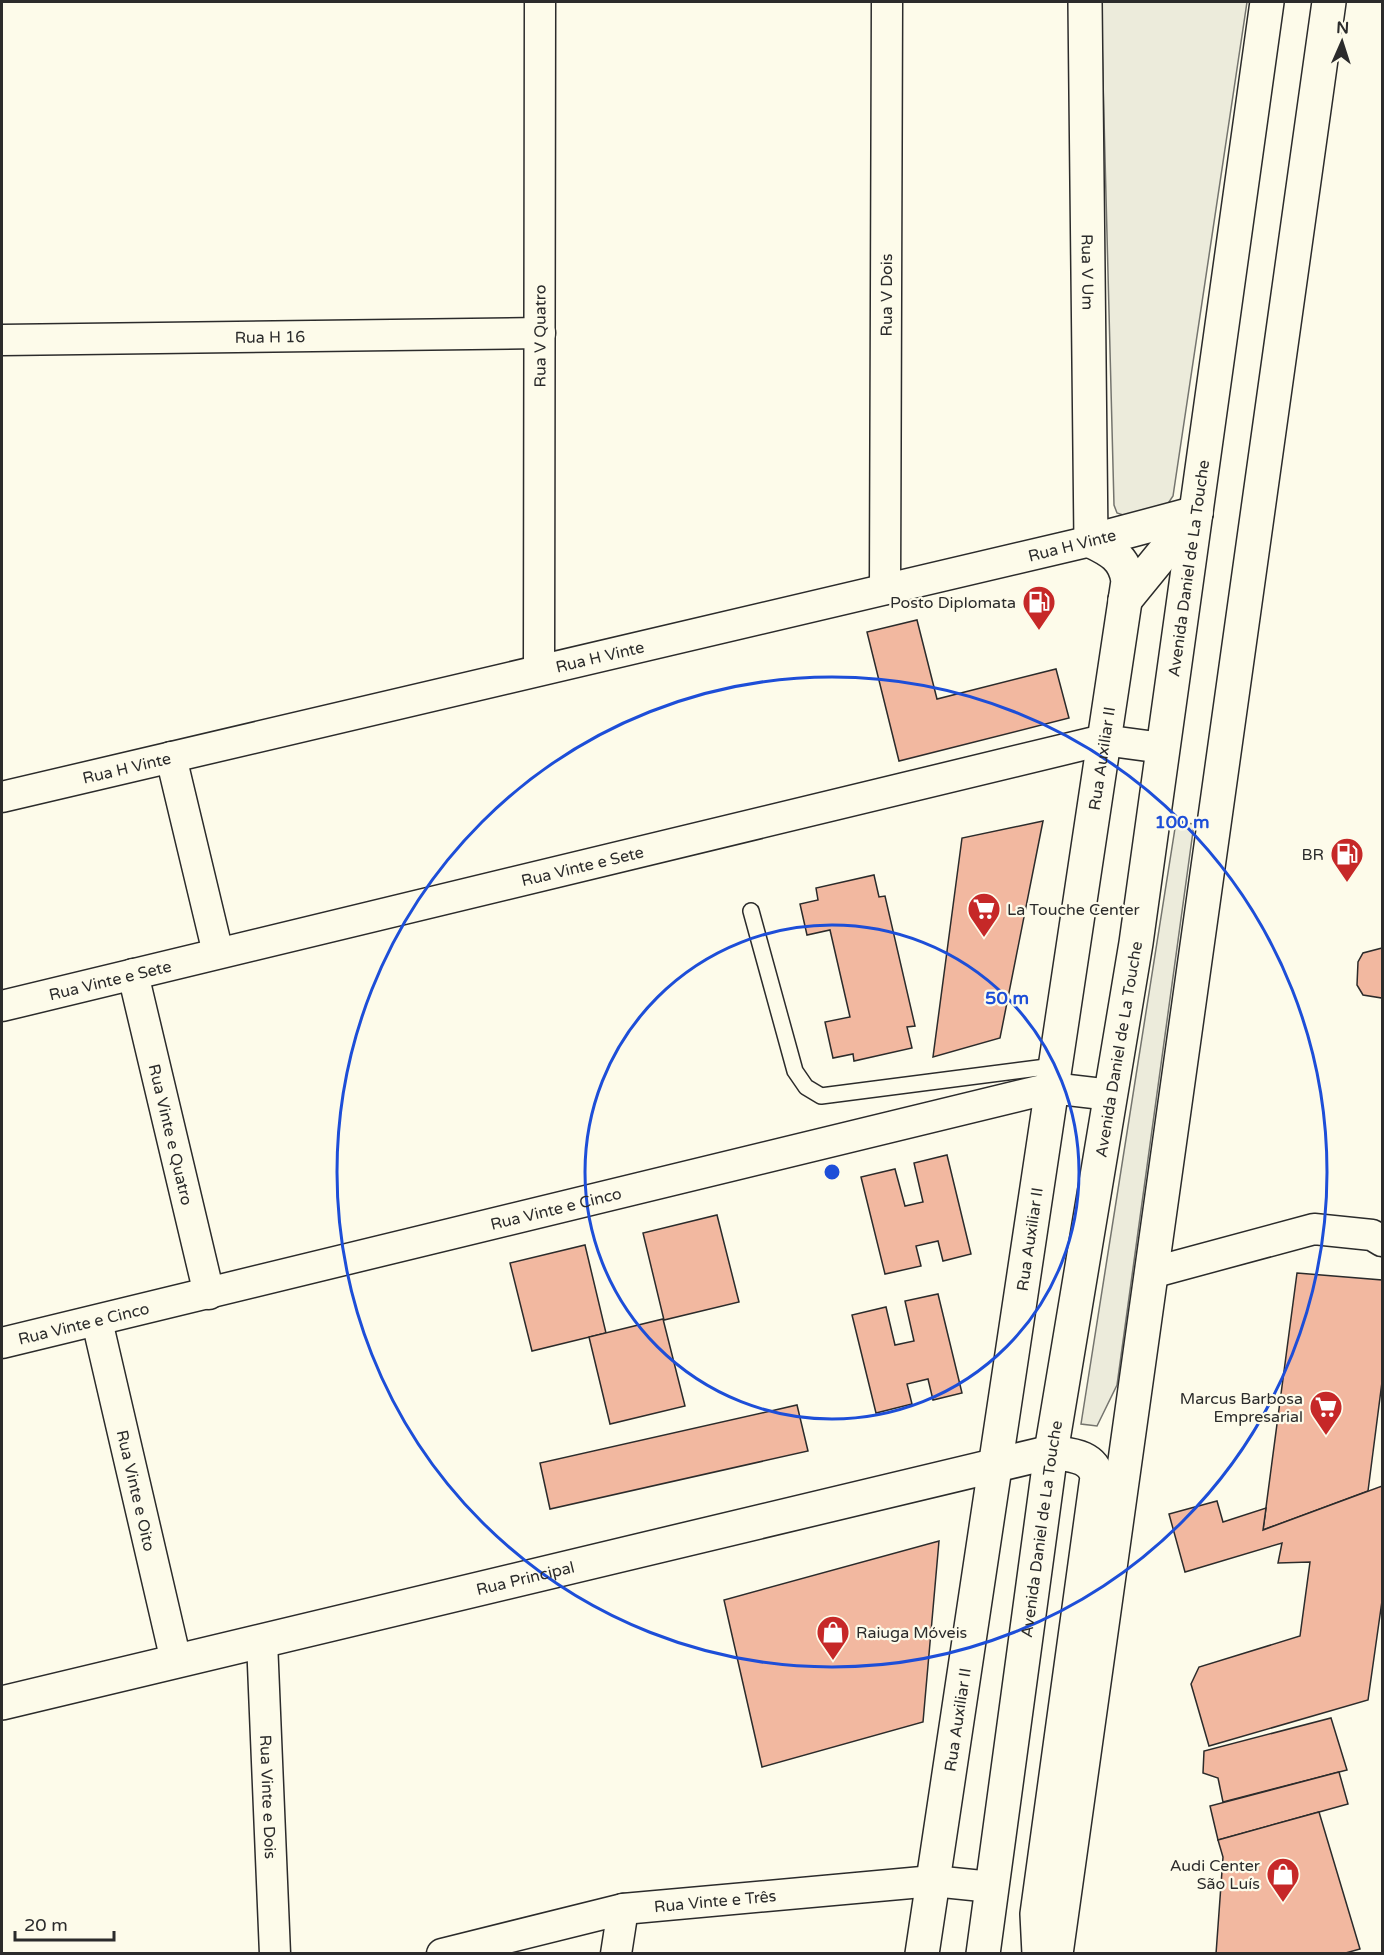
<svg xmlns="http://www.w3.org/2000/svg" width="1384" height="1955" viewBox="0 0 1384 1955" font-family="'Varela Round',sans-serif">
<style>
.green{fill:#ecebdb;stroke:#74746e;stroke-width:1.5}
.building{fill:#f2b8a0;stroke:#2b2b2b;stroke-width:1.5}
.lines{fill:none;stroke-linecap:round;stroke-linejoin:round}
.service-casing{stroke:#2b2b2b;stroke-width:18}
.minor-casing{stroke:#2b2b2b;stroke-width:33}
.tertiary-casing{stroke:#2b2b2b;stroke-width:36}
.primary-casing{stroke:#2b2b2b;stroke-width:36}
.service{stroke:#fdfbea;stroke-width:15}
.minor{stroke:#fdfbea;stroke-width:30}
.tertiary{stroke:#fdfbea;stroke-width:33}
.primary{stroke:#fdfbea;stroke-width:33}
.ring{fill:none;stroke:#1d4ed8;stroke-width:3}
.labels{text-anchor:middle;stroke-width:4.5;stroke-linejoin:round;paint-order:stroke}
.street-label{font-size:16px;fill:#2b2b2b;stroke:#fdfbea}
.poi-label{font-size:16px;fill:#2b2b2b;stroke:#fdfbea;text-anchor:end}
.centre{fill:#1d4ed8;stroke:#fdfbea;stroke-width:3}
.ring-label{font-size:18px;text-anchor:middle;font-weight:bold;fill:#1d4ed8;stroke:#fdfbea;stroke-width:4.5;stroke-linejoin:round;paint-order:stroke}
</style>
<rect width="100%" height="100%" fill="#fdfbea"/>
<g class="green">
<polygon points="1101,2 1247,2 1173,496 1165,508 1129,517 1117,513 1114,505"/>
<polygon points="1176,822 1194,824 1117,1385 1097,1426 1081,1424"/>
</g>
<g class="building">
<polygon points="917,620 937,699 1056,669 1069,718 899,761 867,632"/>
<polygon points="1043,821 1000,1038 933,1057 962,838"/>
<polygon points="874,875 879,897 885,896 915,1026 907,1027 912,1048 854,1061 853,1054 833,1058 825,1022 850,1017 830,930 807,935 800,904 818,900 816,888"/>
<polygon points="1382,948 1382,998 1363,995 1357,985 1358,962 1363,953"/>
<polygon points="947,1155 971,1254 943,1261 938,1241 916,1246 921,1266 885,1274 861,1177 895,1169 905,1206 923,1202 914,1163"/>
<polygon points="717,1215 739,1302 664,1320 643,1233"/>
<polygon points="585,1245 606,1333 532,1351 510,1263"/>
<polygon points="1297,1273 1382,1280 1382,1382 1368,1491 1263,1530"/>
<polygon points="938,1294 962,1393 933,1400 928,1379 907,1384 912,1404 876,1413 852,1315 886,1307 895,1345 914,1341 905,1301"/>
<polygon points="663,1319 685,1406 610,1424 589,1337"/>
<polygon points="797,1405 808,1451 550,1509 540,1463"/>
<polygon points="1382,1486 1382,1601 1368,1700 1209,1746 1191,1684 1199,1667 1300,1636 1310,1562 1278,1563 1282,1543 1185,1572 1169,1514 1217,1501 1223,1522 1266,1508 1263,1530"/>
<polygon points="939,1541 923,1722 762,1767 724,1600"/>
<polygon points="1331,1718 1347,1770 1223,1802 1218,1778 1203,1773 1204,1751"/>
<polygon points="1339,1772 1348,1804 1218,1840 1210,1806"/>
<polygon points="1319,1812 1360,1949 1342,1954 1216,1954 1223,1857 1218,1840"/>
</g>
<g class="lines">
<defs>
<polyline id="service" points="751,911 795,1071 806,1087 821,1096 1054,1066"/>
<g id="minor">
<path id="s1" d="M2,340L540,333"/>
<path id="s2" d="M885,589L887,2"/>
<path id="s3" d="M539,670L540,2"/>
<polyline points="171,757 218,953"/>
<path id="s4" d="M2,797L1091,541"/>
<path id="s5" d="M133,974L209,1294"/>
<path id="s6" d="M2,1006L1103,740L1163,748"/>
<polyline points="1151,1273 1314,1229 1372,1235 1382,1241"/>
<path id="s7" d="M97,1321L176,1661"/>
<path id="s8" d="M2,1343L1051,1088L1111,1095"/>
<path id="s9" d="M262,1641L275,1954"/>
<path id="s10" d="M442,1954L623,1909L933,1881L992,1887"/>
<polyline points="616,1954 623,1909"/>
</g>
<g id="tertiary">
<path id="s11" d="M1085,2L1091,541"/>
<polyline points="1091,541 1196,513"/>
<path id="s12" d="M2,1703L1051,1452"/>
<path id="s13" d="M922,1954L1128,581C1125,558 1110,550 1091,541"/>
</g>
<g id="primary">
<polyline points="1125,600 1196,513"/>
<path id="s14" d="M983,1954L1051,1452L1136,943L1267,2"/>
<path d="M1039,1954L1037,1914L1097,1477C1093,1455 1069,1455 1051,1452"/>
<polyline points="1056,1954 1329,2"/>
</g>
</defs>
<use href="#service" class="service-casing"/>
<use href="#minor" class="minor-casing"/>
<use href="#tertiary" class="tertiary-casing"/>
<use href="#primary" class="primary-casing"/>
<use href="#service" class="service"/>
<use href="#minor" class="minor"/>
<use href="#tertiary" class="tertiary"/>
<use href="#primary" class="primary"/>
</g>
<g class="ring">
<circle cx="832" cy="1172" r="247"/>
<circle cx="832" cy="1172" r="495"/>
</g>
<defs>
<symbol id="fuel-pin" viewBox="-11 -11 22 30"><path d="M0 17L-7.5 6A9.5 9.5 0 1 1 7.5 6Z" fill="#c62828" stroke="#fdfbea"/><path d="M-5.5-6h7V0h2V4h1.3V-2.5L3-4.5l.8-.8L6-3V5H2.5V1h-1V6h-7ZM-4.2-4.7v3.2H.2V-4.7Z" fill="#fff"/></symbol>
<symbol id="supermarket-pin" viewBox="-11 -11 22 30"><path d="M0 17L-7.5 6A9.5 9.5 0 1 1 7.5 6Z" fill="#c62828" stroke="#fdfbea"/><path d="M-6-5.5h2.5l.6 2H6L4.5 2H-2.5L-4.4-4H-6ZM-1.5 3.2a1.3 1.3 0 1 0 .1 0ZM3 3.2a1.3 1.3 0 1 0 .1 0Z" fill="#fff"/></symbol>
<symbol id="shop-pin" viewBox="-11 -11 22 30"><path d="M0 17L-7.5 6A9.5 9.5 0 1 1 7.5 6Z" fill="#c62828" stroke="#fdfbea"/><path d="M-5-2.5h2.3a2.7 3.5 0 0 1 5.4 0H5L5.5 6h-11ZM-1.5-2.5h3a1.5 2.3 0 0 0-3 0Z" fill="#fff"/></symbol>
</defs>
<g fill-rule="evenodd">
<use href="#fuel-pin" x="1020" y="583" width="38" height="52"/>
<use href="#fuel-pin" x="1328" y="835" width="38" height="52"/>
<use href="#supermarket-pin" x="965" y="890" width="38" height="52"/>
<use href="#supermarket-pin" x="1307" y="1388" width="38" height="52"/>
<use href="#shop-pin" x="814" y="1613" width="38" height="52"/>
<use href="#shop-pin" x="1264" y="1855" width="38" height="52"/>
</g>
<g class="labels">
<g class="street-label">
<text dy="6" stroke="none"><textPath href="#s11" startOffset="270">Rua V Um</textPath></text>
<text dy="6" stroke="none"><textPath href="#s2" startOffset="294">Rua V Dois</textPath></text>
<text dy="6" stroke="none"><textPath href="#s3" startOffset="334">Rua V Quatro</textPath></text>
<text dy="6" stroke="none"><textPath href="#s1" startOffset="268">Rua H 16</textPath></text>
<text transform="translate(1072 545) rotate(-14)" y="6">Rua H Vinte</text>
<text dy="6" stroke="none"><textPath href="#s14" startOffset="1401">Avenida Daniel de La Touche</textPath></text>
<text dy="6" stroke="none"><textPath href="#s4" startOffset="614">Rua H Vinte</textPath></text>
<text dy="6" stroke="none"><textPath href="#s13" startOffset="1209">Rua Auxiliar II</textPath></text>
<text dy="6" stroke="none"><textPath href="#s4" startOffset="128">Rua H Vinte</textPath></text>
<text dy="6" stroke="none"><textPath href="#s6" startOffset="597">Rua Vinte e Sete</textPath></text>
<text dy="6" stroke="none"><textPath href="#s6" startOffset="111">Rua Vinte e Sete</textPath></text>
<text dy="6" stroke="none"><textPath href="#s14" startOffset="915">Avenida Daniel de La Touche</textPath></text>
<text dy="6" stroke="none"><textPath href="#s5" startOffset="165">Rua Vinte e Quatro</textPath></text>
<text dy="6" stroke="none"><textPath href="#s8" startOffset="570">Rua Vinte e Cinco</textPath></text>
<text dy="6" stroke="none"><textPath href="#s13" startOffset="723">Rua Auxiliar II</textPath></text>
<text dy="6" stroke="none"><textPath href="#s8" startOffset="84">Rua Vinte e Cinco</textPath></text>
<text dy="6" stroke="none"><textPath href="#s7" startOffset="174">Rua Vinte e Oito</textPath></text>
<text dy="6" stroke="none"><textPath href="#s14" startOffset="429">Avenida Daniel de La Touche</textPath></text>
<text dy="6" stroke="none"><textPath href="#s12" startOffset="538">Rua Principal</textPath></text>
<text dy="6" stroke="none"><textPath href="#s13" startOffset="237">Rua Auxiliar II</textPath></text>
<text dy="6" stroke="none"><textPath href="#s9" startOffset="156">Rua Vinte e Dois</textPath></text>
<text dy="6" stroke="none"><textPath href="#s10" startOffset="279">Rua Vinte e Três</textPath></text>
</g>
<g class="poi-label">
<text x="1016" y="608">Posto Diplomata</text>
<text x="1324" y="860">BR</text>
<text x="1007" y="915" text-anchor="start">La Touche Center</text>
<text x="1303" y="1404">Marcus Barbosa<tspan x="1303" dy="18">Empresarial</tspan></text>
<text x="856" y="1638" text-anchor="start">Raiuga Móveis</text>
<text x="1260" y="1871">Audi Center<tspan x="1260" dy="18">São Luís</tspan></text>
</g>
</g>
<circle cx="832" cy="1172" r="9" class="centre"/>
<g class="ring-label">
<text x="1182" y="828">100 m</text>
<text x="1007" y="1004">50 m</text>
</g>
<rect width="1384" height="1955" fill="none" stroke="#2b2b2b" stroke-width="6"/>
<g transform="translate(1342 42) rotate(3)" stroke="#fdfbea" stroke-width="4.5" paint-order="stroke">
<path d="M0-4.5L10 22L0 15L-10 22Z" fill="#2b2b2b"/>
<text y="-9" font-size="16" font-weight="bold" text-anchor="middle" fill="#2b2b2b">N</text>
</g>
<path d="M15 1931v9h99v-9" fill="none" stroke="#2b2b2b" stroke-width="3"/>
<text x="24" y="1931" font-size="18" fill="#2b2b2b" stroke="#fdfbea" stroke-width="4.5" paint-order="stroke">20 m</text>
</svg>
